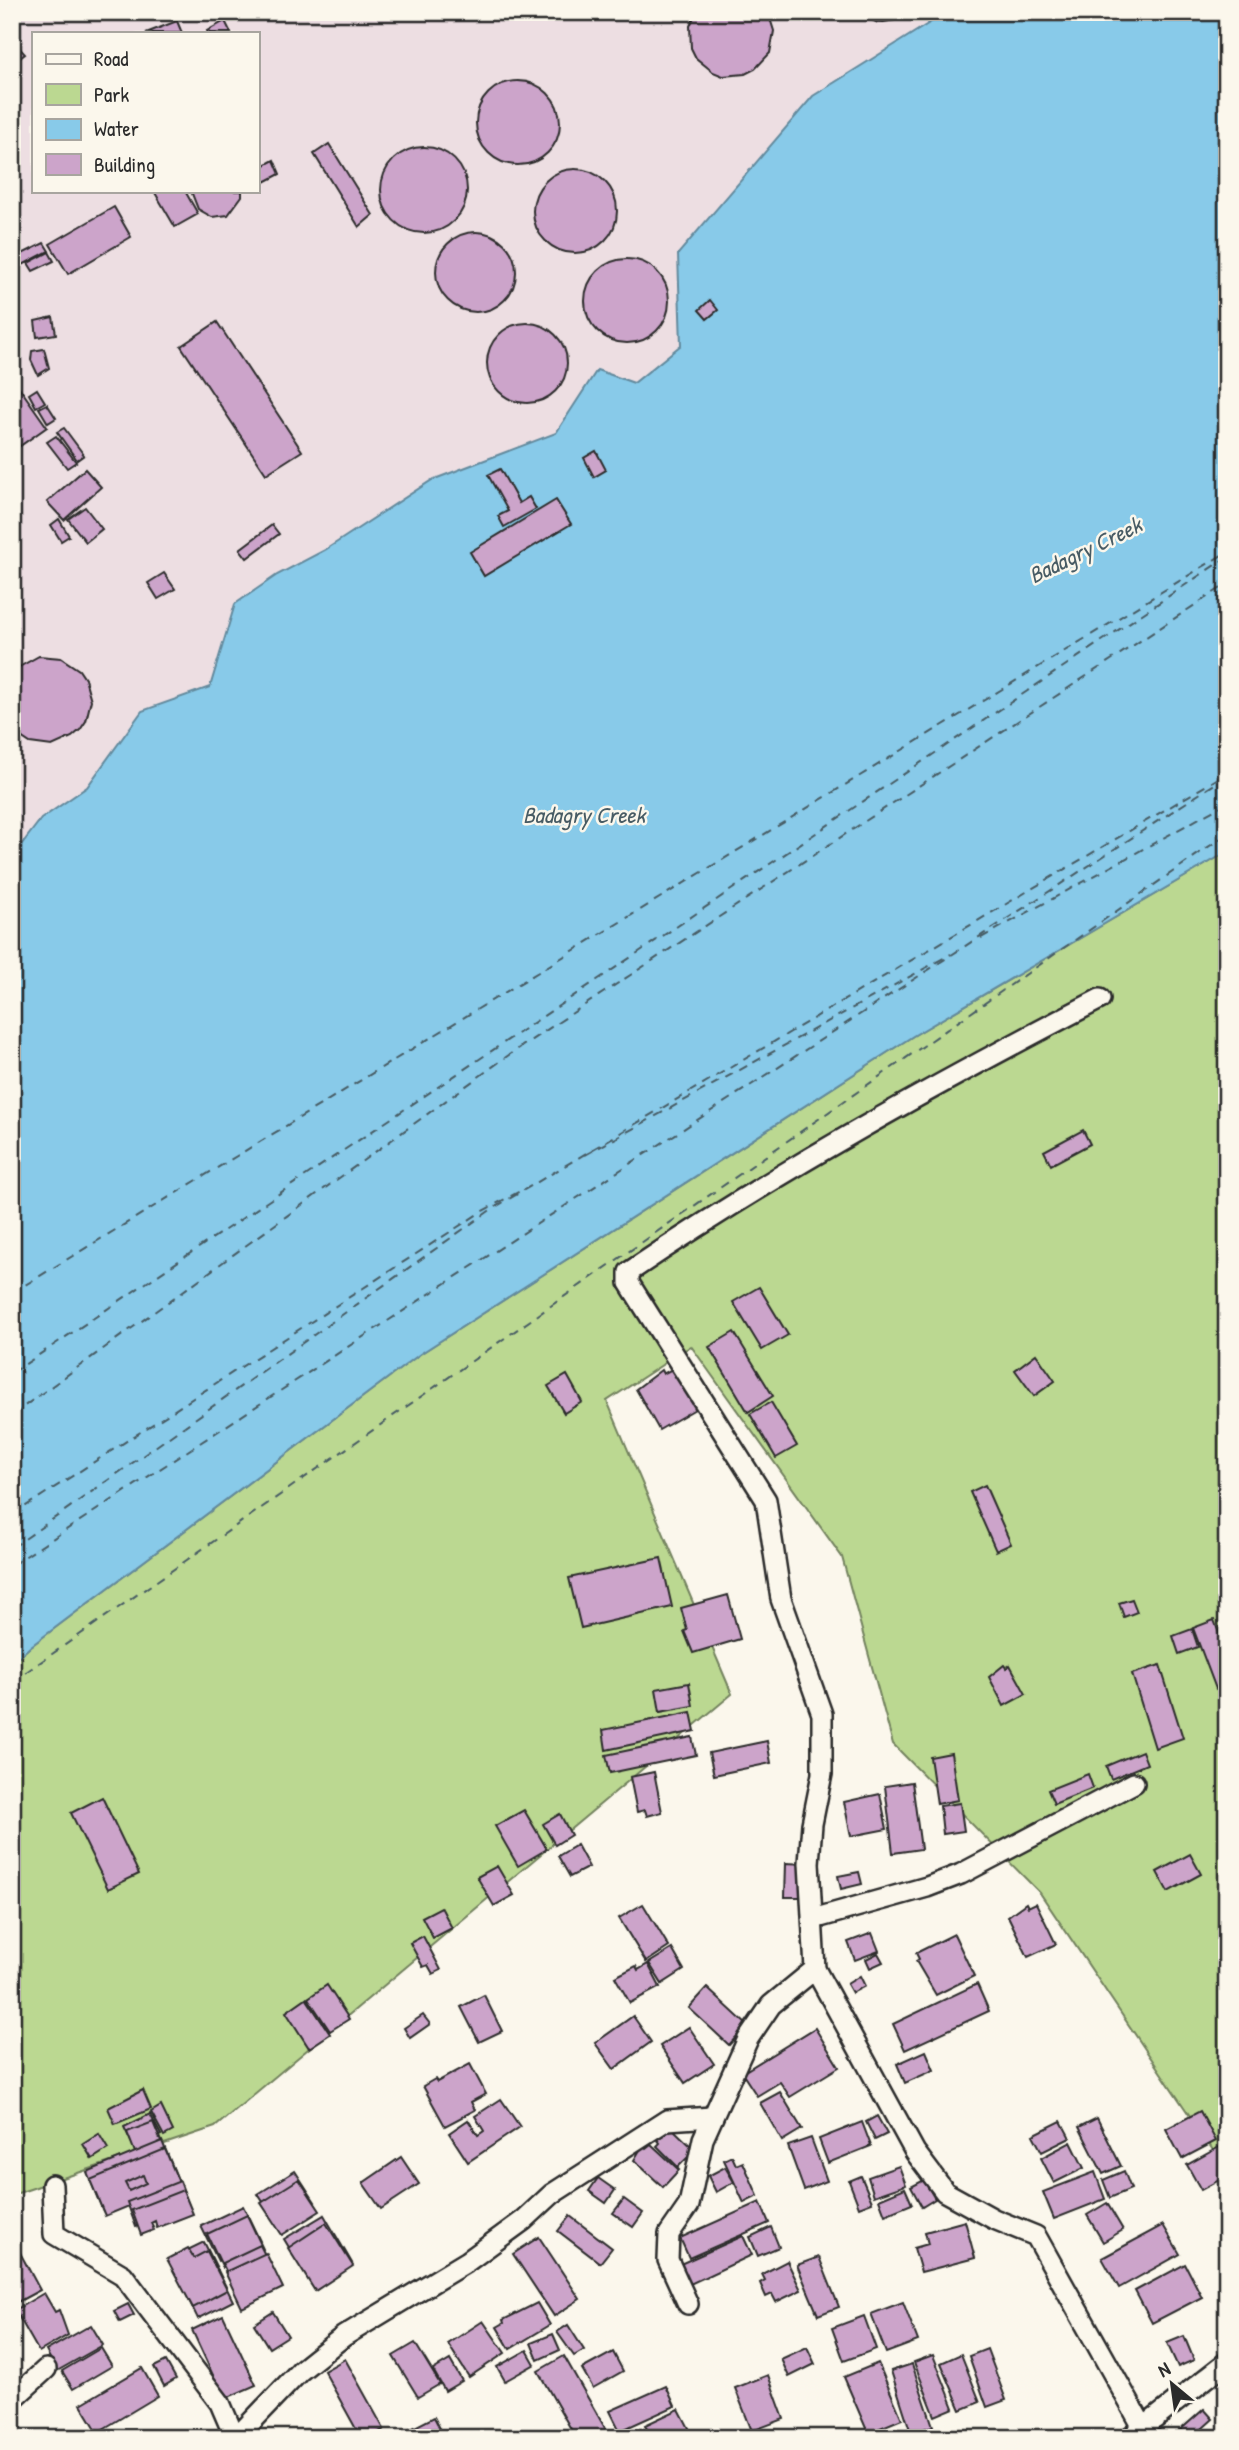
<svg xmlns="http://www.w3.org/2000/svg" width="1239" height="2450" viewBox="0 0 1239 2450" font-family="'Patrick Hand',sans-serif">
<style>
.built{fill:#eddee2;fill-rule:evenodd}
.green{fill:#bbd891;stroke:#73825e;stroke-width:2}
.water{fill:#88cae9;stroke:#638a9d;stroke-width:2}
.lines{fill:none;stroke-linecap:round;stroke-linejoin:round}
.ferry{stroke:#475b64;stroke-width:2;stroke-dasharray:9 7;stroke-linecap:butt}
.building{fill:#cca4ca;stroke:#2b2b2b;stroke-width:2;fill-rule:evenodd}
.minor-casing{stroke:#2b2b2b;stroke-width:24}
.minor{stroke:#fbf7ec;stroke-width:19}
.labels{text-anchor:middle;stroke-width:5;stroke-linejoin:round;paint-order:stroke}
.water-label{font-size:23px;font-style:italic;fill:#475b64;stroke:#fbf7ec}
</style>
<rect width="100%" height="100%" fill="#fbf7ec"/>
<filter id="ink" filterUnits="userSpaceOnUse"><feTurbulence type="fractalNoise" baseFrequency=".0143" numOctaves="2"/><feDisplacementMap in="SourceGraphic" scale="14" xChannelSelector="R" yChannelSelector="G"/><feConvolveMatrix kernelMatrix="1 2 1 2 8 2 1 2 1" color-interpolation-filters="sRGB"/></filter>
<g filter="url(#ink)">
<path class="built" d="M12,12H947L813,97L678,254L681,344L634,383L588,403L556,433L432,480L325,550L277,575L235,604L210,687L142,711L87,787L41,819L12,857ZM33,33H257V191H33Z"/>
<polygon class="green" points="1227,852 1227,2171 1040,1893 893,1744 842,1557 691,1346 607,1401 732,1694 215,2127 12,2195 12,1663 31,1646 420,1354 913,1036"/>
<polygon class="water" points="947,12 1227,12 1227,852 913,1036 420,1354 31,1646 12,1663 12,857 41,819 87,787 142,711 210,687 235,604 277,575 325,550 432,480 556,433 597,370 634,383 681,345 678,254 813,96"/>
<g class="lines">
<g class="ferry">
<polyline points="981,938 1227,803"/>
<polyline points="585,1155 951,954"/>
<polyline points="12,1293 1227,552"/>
<polyline points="12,1373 1227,557"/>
<polyline points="12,1415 513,1052 1227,584"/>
<polyline points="12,1515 481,1212 522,1190"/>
<polyline points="12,1548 492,1209 1227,773"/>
<polyline points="12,1565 1227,776"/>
<polyline points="12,1682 1227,834"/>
</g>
</g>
<g class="building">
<polygon points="696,12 768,12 774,31 770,53 755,69 745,74 723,76 713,72 696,58 691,48 690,26"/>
<polygon points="854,12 910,12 901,19 878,23"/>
<polygon points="177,21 182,33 146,33"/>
<polygon points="225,21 231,33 208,33 207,31"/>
<polygon points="13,41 25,54 12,64 12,42"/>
<circle cx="518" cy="123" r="42"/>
<polygon points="329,144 373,215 359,227 314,154"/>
<circle cx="424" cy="190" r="43"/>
<polygon points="274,160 280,174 257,186 257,169"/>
<circle cx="575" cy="211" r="42"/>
<polygon points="154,191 185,191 198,214 175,227"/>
<polygon points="191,191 242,191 242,196 228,215 212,217 198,209"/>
<polygon points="114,207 131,237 68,274 50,244"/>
<circle cx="476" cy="272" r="40"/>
<polygon points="44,243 49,251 15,269 12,259"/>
<polygon points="49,252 54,261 33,271 28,263"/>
<circle cx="627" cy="301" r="42"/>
<polygon points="710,300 718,310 707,319 699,310"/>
<polygon points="53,317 56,334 37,337 35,321"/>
<polygon points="217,322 302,451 266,474 181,346"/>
<circle cx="527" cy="363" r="40"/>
<polygon points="44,349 49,368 38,375 31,360 32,351"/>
<polygon points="12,377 47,427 20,446 12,435"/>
<polygon points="37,389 45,402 36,407 29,394"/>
<polygon points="47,404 56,418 48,423 39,408"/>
<polygon points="64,428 84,455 77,460 57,432"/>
<polygon points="56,436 76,462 67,468 47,442"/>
<polygon points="596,451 606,470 594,477 584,458"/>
<polygon points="85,469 101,487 64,520 47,502"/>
<polygon points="500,469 519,503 529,497 536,509 504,527 498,516 508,511 488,475"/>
<polygon points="556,500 571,524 484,576 470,552"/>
<polygon points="85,507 102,529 86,542 68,519"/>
<polygon points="59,519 69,536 61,541 51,525"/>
<polygon points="272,525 279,534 247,558 240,549"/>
<polygon points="164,573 175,589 158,599 148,583"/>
<polygon points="39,656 61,658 79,670 85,679 91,700 86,721 80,730 72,737 52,746 30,743 12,731 12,671"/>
<polygon points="1083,1130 1090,1144 1051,1165 1044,1151"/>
<polygon points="759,1287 788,1335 762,1350 733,1302"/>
<polygon points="734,1332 773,1396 748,1412 709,1347"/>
<polygon points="1036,1354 1055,1381 1034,1396 1015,1370"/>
<polygon points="674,1368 697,1408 659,1430 636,1389 661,1370 663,1374"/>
<polygon points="567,1375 582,1402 564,1413 548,1386"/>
<polygon points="771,1402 797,1446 776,1458 750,1414"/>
<polygon points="985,1485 1011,1544 996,1551 970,1492"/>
<polygon points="661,1558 672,1607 581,1628 569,1578"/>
<polygon points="728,1595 740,1639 693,1653 684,1631 687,1630 681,1608"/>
<polygon points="1132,1599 1137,1612 1124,1617 1119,1603"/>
<polygon points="1214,1620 1227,1654 1227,1685 1216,1689 1193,1628"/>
<polygon points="1192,1629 1198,1647 1179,1654 1173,1636"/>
<polygon points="1004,1665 1006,1668 1010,1665 1026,1694 1004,1706 989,1677"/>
<polygon points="1160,1665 1183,1738 1155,1748 1132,1674"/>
<polygon points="689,1683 693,1706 660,1712 656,1689"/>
<polygon points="691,1712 695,1731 606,1750 603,1730"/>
<polygon points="692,1737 696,1755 610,1773 606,1755"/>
<polygon points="767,1741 771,1763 714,1775 709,1753"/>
<polygon points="1142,1751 1147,1764 1111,1779 1106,1766"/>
<polygon points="951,1753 958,1800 937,1804 930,1757"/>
<polygon points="654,1772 662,1812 647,1816 645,1810 637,1812 630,1777"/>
<polygon points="1088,1774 1093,1788 1054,1804 1048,1790"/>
<polygon points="912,1782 921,1849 893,1853 885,1786"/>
<polygon points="880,1794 887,1829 851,1836 844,1802"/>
<polygon points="102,1797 139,1874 108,1889 71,1813"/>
<polygon points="960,1803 964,1831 943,1834 940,1806"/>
<polygon points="524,1810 547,1849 518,1866 495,1826"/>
<polygon points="560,1814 571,1835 555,1845 543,1824"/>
<polygon points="577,1845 589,1867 570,1877 558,1856"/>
<polygon points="1190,1854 1201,1874 1168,1892 1157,1872"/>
<polygon points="786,1863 805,1864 804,1897 785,1897"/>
<polygon points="497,1866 514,1895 494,1906 477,1877"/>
<polygon points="859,1872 862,1884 841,1889 838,1876"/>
<polygon points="1026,1903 1028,1907 1036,1903 1056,1944 1028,1957 1008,1916"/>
<polygon points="643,1904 669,1947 646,1962 619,1918"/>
<polygon points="441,1907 452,1928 433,1938 422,1917"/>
<polygon points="872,1933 879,1951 855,1960 848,1942"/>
<polygon points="954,1934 974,1976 936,1995 916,1961 919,1959 916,1953"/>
<polygon points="423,1936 441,1970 433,1974 428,1965 423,1967 410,1943"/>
<polygon points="672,1949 684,1970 662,1984 649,1963"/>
<polygon points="878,1953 883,1962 870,1968 866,1959"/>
<polygon points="648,1964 660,1987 630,2003 615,1977 636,1966 638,1970"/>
<polygon points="860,1976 865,1986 852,1993 847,1984"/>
<polygon points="977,1984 989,2011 905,2050 893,2024"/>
<polygon points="327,1985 349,2019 330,2031 308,1998"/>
<polygon points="707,1988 747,2025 729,2045 689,2008"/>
<polygon points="484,1995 502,2031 479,2042 461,2007"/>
<polygon points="306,1998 330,2034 309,2048 286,2012"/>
<polygon points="423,2015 430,2024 410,2038 404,2028"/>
<polygon points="633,2016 651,2042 614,2069 595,2043"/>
<polygon points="689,2027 714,2064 685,2083 660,2046"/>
<polygon points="815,2028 839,2067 790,2097 780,2082 757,2096 742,2073"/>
<polygon points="926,2051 934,2070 905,2083 897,2064"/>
<polygon points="470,2064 486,2094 471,2102 475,2110 445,2126 423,2086 435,2079 437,2082"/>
<polygon points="143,2090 151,2109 115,2124 108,2108"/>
<polygon points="780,2092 802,2129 782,2141 760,2103"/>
<polygon points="501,2099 520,2127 468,2162 449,2133 468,2120 478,2135 484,2131 475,2116"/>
<polygon points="161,2106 173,2131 164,2136 151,2112"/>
<polygon points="1200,2111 1216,2141 1182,2159 1166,2129"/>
<polygon points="150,2114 161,2135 134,2148 124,2127"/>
<polygon points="877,2116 887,2134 875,2140 866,2122"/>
<polygon points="1097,2118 1121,2166 1103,2174 1079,2127"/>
<polygon points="1061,2121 1070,2138 1042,2152 1033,2135"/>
<polygon points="153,2122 162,2144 136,2155 127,2132"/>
<polygon points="862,2122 871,2146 828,2163 819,2139"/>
<polygon points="673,2129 695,2150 678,2167 657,2146 660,2143 657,2139"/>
<polygon points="99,2134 108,2149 92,2159 83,2144"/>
<polygon points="811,2138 827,2181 804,2190 788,2146"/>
<polygon points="162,2141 178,2180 103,2211 87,2172"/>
<polygon points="1071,2142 1084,2168 1054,2183 1041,2158"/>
<polygon points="651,2144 679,2170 663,2187 634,2160 643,2145 646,2148"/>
<polygon points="1223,2145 1227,2151 1227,2176 1201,2190 1187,2165"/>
<path d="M165,2149L180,2185L105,2216L90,2180ZM143,2175L146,2183L129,2191L125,2183Z"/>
<polygon points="732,2156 736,2165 743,2162 758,2196 744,2203 724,2160"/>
<polygon points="401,2157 419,2184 381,2209 363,2183"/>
<polygon points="899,2166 906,2185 874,2196 868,2177"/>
<polygon points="725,2167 734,2182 716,2192 708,2176"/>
<polygon points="295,2171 315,2202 278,2225 258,2194"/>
<polygon points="1124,2171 1131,2189 1110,2198 1103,2180"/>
<polygon points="1095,2172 1105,2199 1054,2219 1043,2192"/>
<polygon points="861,2176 872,2202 859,2207 849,2181"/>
<polygon points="598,2178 615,2190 606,2203 589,2191"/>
<polygon points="299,2179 320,2211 282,2235 261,2203"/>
<polygon points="924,2180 935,2199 922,2207 911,2187"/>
<polygon points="180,2181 189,2206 136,2227 127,2202"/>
<polygon points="905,2188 912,2204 885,2215 879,2199"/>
<polygon points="183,2190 193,2214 157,2228 155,2221 151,2223 154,2230 141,2235 132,2210"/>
<polygon points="624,2199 643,2213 633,2227 613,2213"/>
<polygon points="760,2202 769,2223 689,2258 680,2238"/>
<polygon points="1107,2203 1123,2230 1103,2242 1087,2215"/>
<polygon points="243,2206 260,2241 218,2261 201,2226"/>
<polygon points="247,2215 263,2249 223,2268 207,2234"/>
<polygon points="324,2215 352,2263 311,2284 284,2239"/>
<polygon points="570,2216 612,2248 600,2263 558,2231"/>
<polygon points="965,2221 975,2258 921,2272 914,2248 928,2244 925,2232"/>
<polygon points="326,2223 353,2266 315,2291 288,2248"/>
<polygon points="1163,2225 1180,2254 1119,2288 1102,2258"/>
<polygon points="771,2227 779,2247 758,2256 750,2237"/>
<polygon points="743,2236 752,2255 688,2285 678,2265"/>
<polygon points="539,2237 580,2299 554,2316 513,2254"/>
<polygon points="204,2242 233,2301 198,2319 169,2259"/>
<polygon points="260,2245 277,2279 239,2297 222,2263"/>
<polygon points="188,2248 194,2258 207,2251 227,2290 193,2308 167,2259"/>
<polygon points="18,2249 40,2290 12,2305 12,2252"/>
<polygon points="266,2253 283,2288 242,2308 225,2272"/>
<polygon points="819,2257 839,2307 818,2315 797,2265"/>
<polygon points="787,2261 801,2290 776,2302 772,2294 766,2297 760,2283 765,2280 762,2274"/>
<polygon points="1185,2264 1202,2297 1152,2323 1135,2291"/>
<polygon points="44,2293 55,2312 59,2310 68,2335 39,2352 15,2310"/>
<polygon points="903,2302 918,2341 886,2353 871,2314"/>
<polygon points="537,2303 550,2325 510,2349 497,2327 504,2323 503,2320"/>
<polygon points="128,2304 134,2315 120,2322 114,2311"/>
<polygon points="273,2312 288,2336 269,2348 254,2324"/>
<polygon points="223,2315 256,2385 224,2399 192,2330"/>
<polygon points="864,2316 876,2349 844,2361 832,2328"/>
<polygon points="483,2321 505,2353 469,2377 448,2344"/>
<polygon points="91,2325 103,2345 57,2371 46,2351"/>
<polygon points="568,2325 584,2350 574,2356 557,2332"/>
<polygon points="553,2334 560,2350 538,2360 531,2343"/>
<polygon points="1184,2336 1194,2360 1178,2367 1167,2343"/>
<polygon points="415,2343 440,2384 418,2397 393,2356"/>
<polygon points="807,2347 815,2364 789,2377 781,2359"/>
<polygon points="101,2348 112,2366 73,2389 62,2371"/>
<polygon points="987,2349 1006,2400 987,2407 969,2356"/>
<polygon points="527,2350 535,2364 505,2381 497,2367"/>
<polygon points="613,2352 623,2371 593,2388 582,2369"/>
<polygon points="961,2354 980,2402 961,2410 941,2363"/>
<polygon points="933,2355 954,2408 935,2416 914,2362"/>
<polygon points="564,2356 609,2435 605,2438 576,2438 538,2371"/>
<polygon points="345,2359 384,2429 368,2438 361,2438 324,2371"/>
<polygon points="450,2360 462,2381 445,2391 433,2370"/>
<polygon points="166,2361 176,2379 164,2386 154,2367"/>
<polygon points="878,2363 902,2419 868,2433 844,2377"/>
<polygon points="912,2364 933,2426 911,2433 891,2371"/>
<polygon points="142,2368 158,2396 98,2432 81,2404"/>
<polygon points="768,2375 784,2419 752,2431 735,2388"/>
<polygon points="666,2386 675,2406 620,2431 610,2411"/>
<polygon points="679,2409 690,2430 674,2438 651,2438 645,2425"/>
<polygon points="1204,2409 1213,2419 1192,2438 1182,2438 1178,2432"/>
<polygon points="434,2417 445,2438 395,2438 395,2437"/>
</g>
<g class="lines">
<defs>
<g id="minor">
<path d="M1100,999C938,1083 780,1170 629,1272V1283L766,1500L781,1599L822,1714V1774L812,1824L809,1863L815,1969L915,2152L945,2192L994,2219L1036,2236L1149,2438"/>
<polyline points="813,1919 927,1887 961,1874 1134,1783"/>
<polyline points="52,2185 54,2234 123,2275 220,2403 235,2438"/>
<polyline points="688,2304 668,2260 669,2234 689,2205 703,2139 748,2039 771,2005 815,1969"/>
<polyline points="12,2400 46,2369"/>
<polyline points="236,2438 300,2371 344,2336 468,2261 524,2220 552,2194 667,2120 712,2117"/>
<polyline points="1130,2438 1227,2362"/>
</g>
</defs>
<use href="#minor" class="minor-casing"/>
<use href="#minor" class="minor"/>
</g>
</g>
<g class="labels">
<g class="water-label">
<text transform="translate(1085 550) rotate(-26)" y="8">Badagry Creek</text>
<text x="584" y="823">Badagry Creek</text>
</g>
</g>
<rect width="1239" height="2450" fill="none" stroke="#fbf7ec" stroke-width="42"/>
<rect x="21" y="21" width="1197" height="2408" fill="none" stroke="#2b2b2b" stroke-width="2.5" filter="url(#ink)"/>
<rect x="32" y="32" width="228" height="161" fill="#fbf7ec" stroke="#a8a59f" stroke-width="2"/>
<rect x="46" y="54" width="35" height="10" fill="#fbf7ec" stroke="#a8a59f" stroke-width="2"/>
<text x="94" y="66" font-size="21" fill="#2b2b2b">Road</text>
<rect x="46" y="84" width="35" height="21" fill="#bbd891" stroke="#a8a59f" stroke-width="2"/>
<text x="94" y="102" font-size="21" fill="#2b2b2b">Park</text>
<rect x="46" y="119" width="35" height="21" fill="#88cae9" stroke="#a8a59f" stroke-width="2"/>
<text x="94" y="136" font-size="21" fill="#2b2b2b">Water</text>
<rect x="46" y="154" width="35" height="21" fill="#cca4ca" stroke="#a8a59f" stroke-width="2"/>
<text x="94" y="172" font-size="21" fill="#2b2b2b">Building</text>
<g transform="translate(1172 2384) rotate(331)" stroke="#fbf7ec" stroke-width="5" paint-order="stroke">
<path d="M0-5L12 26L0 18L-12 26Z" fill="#2b2b2b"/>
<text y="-10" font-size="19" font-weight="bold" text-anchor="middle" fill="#2b2b2b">N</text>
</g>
</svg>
